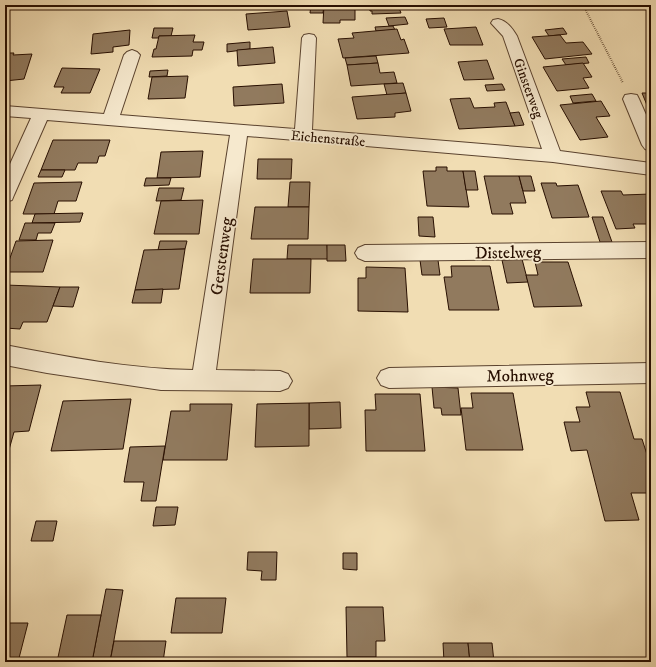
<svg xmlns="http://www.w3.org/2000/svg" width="656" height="667" viewBox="0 0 656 667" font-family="'IM FELL DW Pica',serif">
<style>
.building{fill:#917a5e;stroke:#280f01}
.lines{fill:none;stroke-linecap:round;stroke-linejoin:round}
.minor-casing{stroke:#5a422e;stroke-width:2}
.path{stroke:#280f01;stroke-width:2;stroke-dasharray:0.5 1.5;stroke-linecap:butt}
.minor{fill:#f6e9ce;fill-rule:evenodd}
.labels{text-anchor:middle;stroke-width:3.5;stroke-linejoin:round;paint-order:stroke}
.far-street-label{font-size:14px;fill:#280f01;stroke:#f6e9ce}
.street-label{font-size:17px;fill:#280f01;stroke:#f6e9ce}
</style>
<rect width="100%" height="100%" fill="#f1ddb3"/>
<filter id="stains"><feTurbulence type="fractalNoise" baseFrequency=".005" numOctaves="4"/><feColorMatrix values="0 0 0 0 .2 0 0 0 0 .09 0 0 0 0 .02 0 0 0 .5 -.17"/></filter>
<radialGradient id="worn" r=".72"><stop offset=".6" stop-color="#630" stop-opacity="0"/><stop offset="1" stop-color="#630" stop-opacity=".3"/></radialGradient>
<g class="building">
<polygon points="311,5 324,5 323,13 310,13"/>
<polygon points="324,5 355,5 355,20 340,20 340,23 323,23"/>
<polygon points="369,5 402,5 402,8 399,8 401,13 372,14 372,11 370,11"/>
<polygon points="439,5 462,5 462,6 440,7"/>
<polygon points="287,11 290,27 248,30 246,14"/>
<polygon points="405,17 408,24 389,26 386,18"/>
<polygon points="444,18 447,27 429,28 426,19"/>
<polygon points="393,26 395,30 376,31 375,27"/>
<polygon points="476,27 483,45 450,45 444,29"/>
<polygon points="154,28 173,28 171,36 159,36 159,38 152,38"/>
<polygon points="563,28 567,34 549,36 545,30"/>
<polygon points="397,29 401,40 404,39 409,53 343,58 338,39 354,38 352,33"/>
<polygon points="130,30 129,45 113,47 113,52 91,54 93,34"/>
<polygon points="195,35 193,42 204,42 202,50 193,50 192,56 152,57 154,49 156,49 159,36"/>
<polygon points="560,35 566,43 583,42 592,54 545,59 532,37"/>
<polygon points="250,42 250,49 227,52 227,44"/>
<polygon points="273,47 275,63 238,66 237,50"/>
<polygon points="5,53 14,53 13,55 32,54 24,79 5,81"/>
<polygon points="376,56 378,63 347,65 345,58"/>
<polygon points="586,57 589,63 566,65 562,59"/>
<polygon points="487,60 494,79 464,80 458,62"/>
<polygon points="378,63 380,73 394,72 397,83 351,86 347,65"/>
<polygon points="583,63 592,77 583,78 589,88 557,91 543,67"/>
<polygon points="62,68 100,69 90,93 61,93 64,87 54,87"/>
<polygon points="168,70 167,76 149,77 150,71"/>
<polygon points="188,76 185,98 148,99 152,77"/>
<polygon points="403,83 406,93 387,95 384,84"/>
<polygon points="282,84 284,103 234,106 233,87"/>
<polygon points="502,84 505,90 487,91 485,85"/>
<polygon points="406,93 411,111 395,113 395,117 357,119 352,97"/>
<polygon points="642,93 651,93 651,115"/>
<polygon points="592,94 596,101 573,103 570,96"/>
<polygon points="470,98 474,108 495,107 494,103 506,102 515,126 459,129 450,99"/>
<polygon points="601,101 610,116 596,117 608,137 580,140 560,105"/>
<polygon points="519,112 524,125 515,126 510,113"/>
<polygon points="53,140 110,140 105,156 99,156 97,163 78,163 75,170 41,170"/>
<polygon points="203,151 200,177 157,178 161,152"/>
<polygon points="258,159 292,159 291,179 257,179"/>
<polygon points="436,167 447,167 447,171 463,171 469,207 427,206 423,171 436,171"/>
<polygon points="41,170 65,170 62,177 38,177"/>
<polygon points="463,171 475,171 478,190 466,190"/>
<polygon points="484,176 519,176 526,203 510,203 513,214 492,214"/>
<polygon points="519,176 531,176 535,191 523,191"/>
<polygon points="146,178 171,178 169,185 144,186"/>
<polygon points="82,182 76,201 58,201 54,214 23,214 34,183"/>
<polygon points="290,182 310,182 309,207 288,207"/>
<polygon points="541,183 556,183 557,186 578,185 589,217 552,218"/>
<polygon points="159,188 184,188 181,200 156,201"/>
<polygon points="601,191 621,191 623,195 651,194 651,224 633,224 635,228 616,229"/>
<polygon points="203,200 199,234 154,234 161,201"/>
<polygon points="255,207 309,207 308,239 251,239"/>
<polygon points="83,213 80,222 32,223 35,214"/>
<polygon points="418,217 433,217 435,237 419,236"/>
<polygon points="592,217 603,217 612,242 600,242"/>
<polygon points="25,223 55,223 51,233 38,233 36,240 19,240"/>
<polygon points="53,240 43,272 5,272 16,241"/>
<polygon points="160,241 187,241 185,249 158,250"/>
<polygon points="288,245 327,245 328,259 287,259"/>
<polygon points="327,245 345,245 346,261 327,261"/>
<polygon points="185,249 179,289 135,290 144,250"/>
<polygon points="253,259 311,259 310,293 250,293"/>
<polygon points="522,259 528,282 507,283 502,260"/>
<polygon points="420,260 438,260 440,275 422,275"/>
<polygon points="535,262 568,262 582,306 534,307 526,275 538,275"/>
<polygon points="451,266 490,266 499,310 449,310 444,277 452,277"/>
<polygon points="366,267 405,268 408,312 358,311 358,278 366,278"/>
<polygon points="5,285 60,287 47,322 23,322 20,329 5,328"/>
<polygon points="60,287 79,287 73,307 53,306"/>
<polygon points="163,289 161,303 132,303 135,290"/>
<polygon points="41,385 29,431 14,432 5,464 5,386"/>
<polygon points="432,387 458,388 461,415 442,415 441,408 434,408"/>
<polygon points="586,392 620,392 634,439 642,439 651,467 651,493 631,493 639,520 605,521 587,450 571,451 564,422 580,422 576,407 590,407"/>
<polygon points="471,393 513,393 523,450 466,450 461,408 473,408"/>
<polygon points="375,394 420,394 425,451 366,451 365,410 376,410"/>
<polygon points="131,399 123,449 51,451 63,401"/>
<polygon points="340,402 341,428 309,429 309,403"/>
<polygon points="309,403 309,446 255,447 257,404"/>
<polygon points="190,404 232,404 227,460 163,460 171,411 190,411"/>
<polygon points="165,446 156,501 141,501 144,482 124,482 130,447"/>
<polygon points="156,507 178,507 175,525 153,526"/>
<polygon points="36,521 57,521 53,541 31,541"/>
<polygon points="248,552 277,552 276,580 261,580 262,571 247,570"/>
<polygon points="343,553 357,553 357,570 343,569"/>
<polygon points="106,589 123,590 110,662 92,662"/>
<polygon points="176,598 226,598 222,633 171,633"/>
<polygon points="346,607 383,607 385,641 376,641 376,657 347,657"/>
<polygon points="67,615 101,615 92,662 57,662"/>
<polygon points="5,623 28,623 18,662 5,662"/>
<polygon points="114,641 166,641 163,662 110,662"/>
<polygon points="443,643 468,643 470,662 444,662"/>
<polygon points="468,643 492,643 494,662 470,662"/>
</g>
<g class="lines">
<defs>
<g id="minor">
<path d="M498,19C507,21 512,28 517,36L560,151L651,163V175L553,162L247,136L216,370L280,371L288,374L292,381L288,388L280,391L161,390L47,373L5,365V345C67,357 130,369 193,370L230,135L47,120L14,195L12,200L5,202V175L31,118L5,116V106L104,114L124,55L127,52L132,50L137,52L140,55L120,115L295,129L302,38L304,35L309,34L314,35L316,38L312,130L542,149L503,36L491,23L493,20Z"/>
<polygon points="631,94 637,95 639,99 651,126 651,151 645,149 642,145 623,99 625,95"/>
<polygon points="651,242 651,258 365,261 358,258 355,253 358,248 365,245"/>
<polygon points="651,363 651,383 389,388 381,385 377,378 381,371 389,368"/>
</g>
</defs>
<use href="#minor" class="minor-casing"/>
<polyline class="path" points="583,5 623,83"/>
<use href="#minor" class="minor"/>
</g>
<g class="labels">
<g class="far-street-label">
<text transform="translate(529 88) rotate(70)" y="5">Ginsterweg</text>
<text transform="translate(328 138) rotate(5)" y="5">Eichenstraße</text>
</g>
<g class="street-label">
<text transform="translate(508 252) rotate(-1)" y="6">Distelweg</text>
<text transform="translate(221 256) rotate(-82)" y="6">Gerstenweg</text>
<text transform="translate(520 375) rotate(-1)" y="6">Mohnweg</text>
</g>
</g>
<rect width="656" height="667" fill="none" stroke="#f1ddb3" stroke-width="20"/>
<rect x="6" y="6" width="644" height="655" fill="none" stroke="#280f01" stroke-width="2"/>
<rect x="10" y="10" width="636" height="647" fill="none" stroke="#280f01"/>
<rect width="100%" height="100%" filter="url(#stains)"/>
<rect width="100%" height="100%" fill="url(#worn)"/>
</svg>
